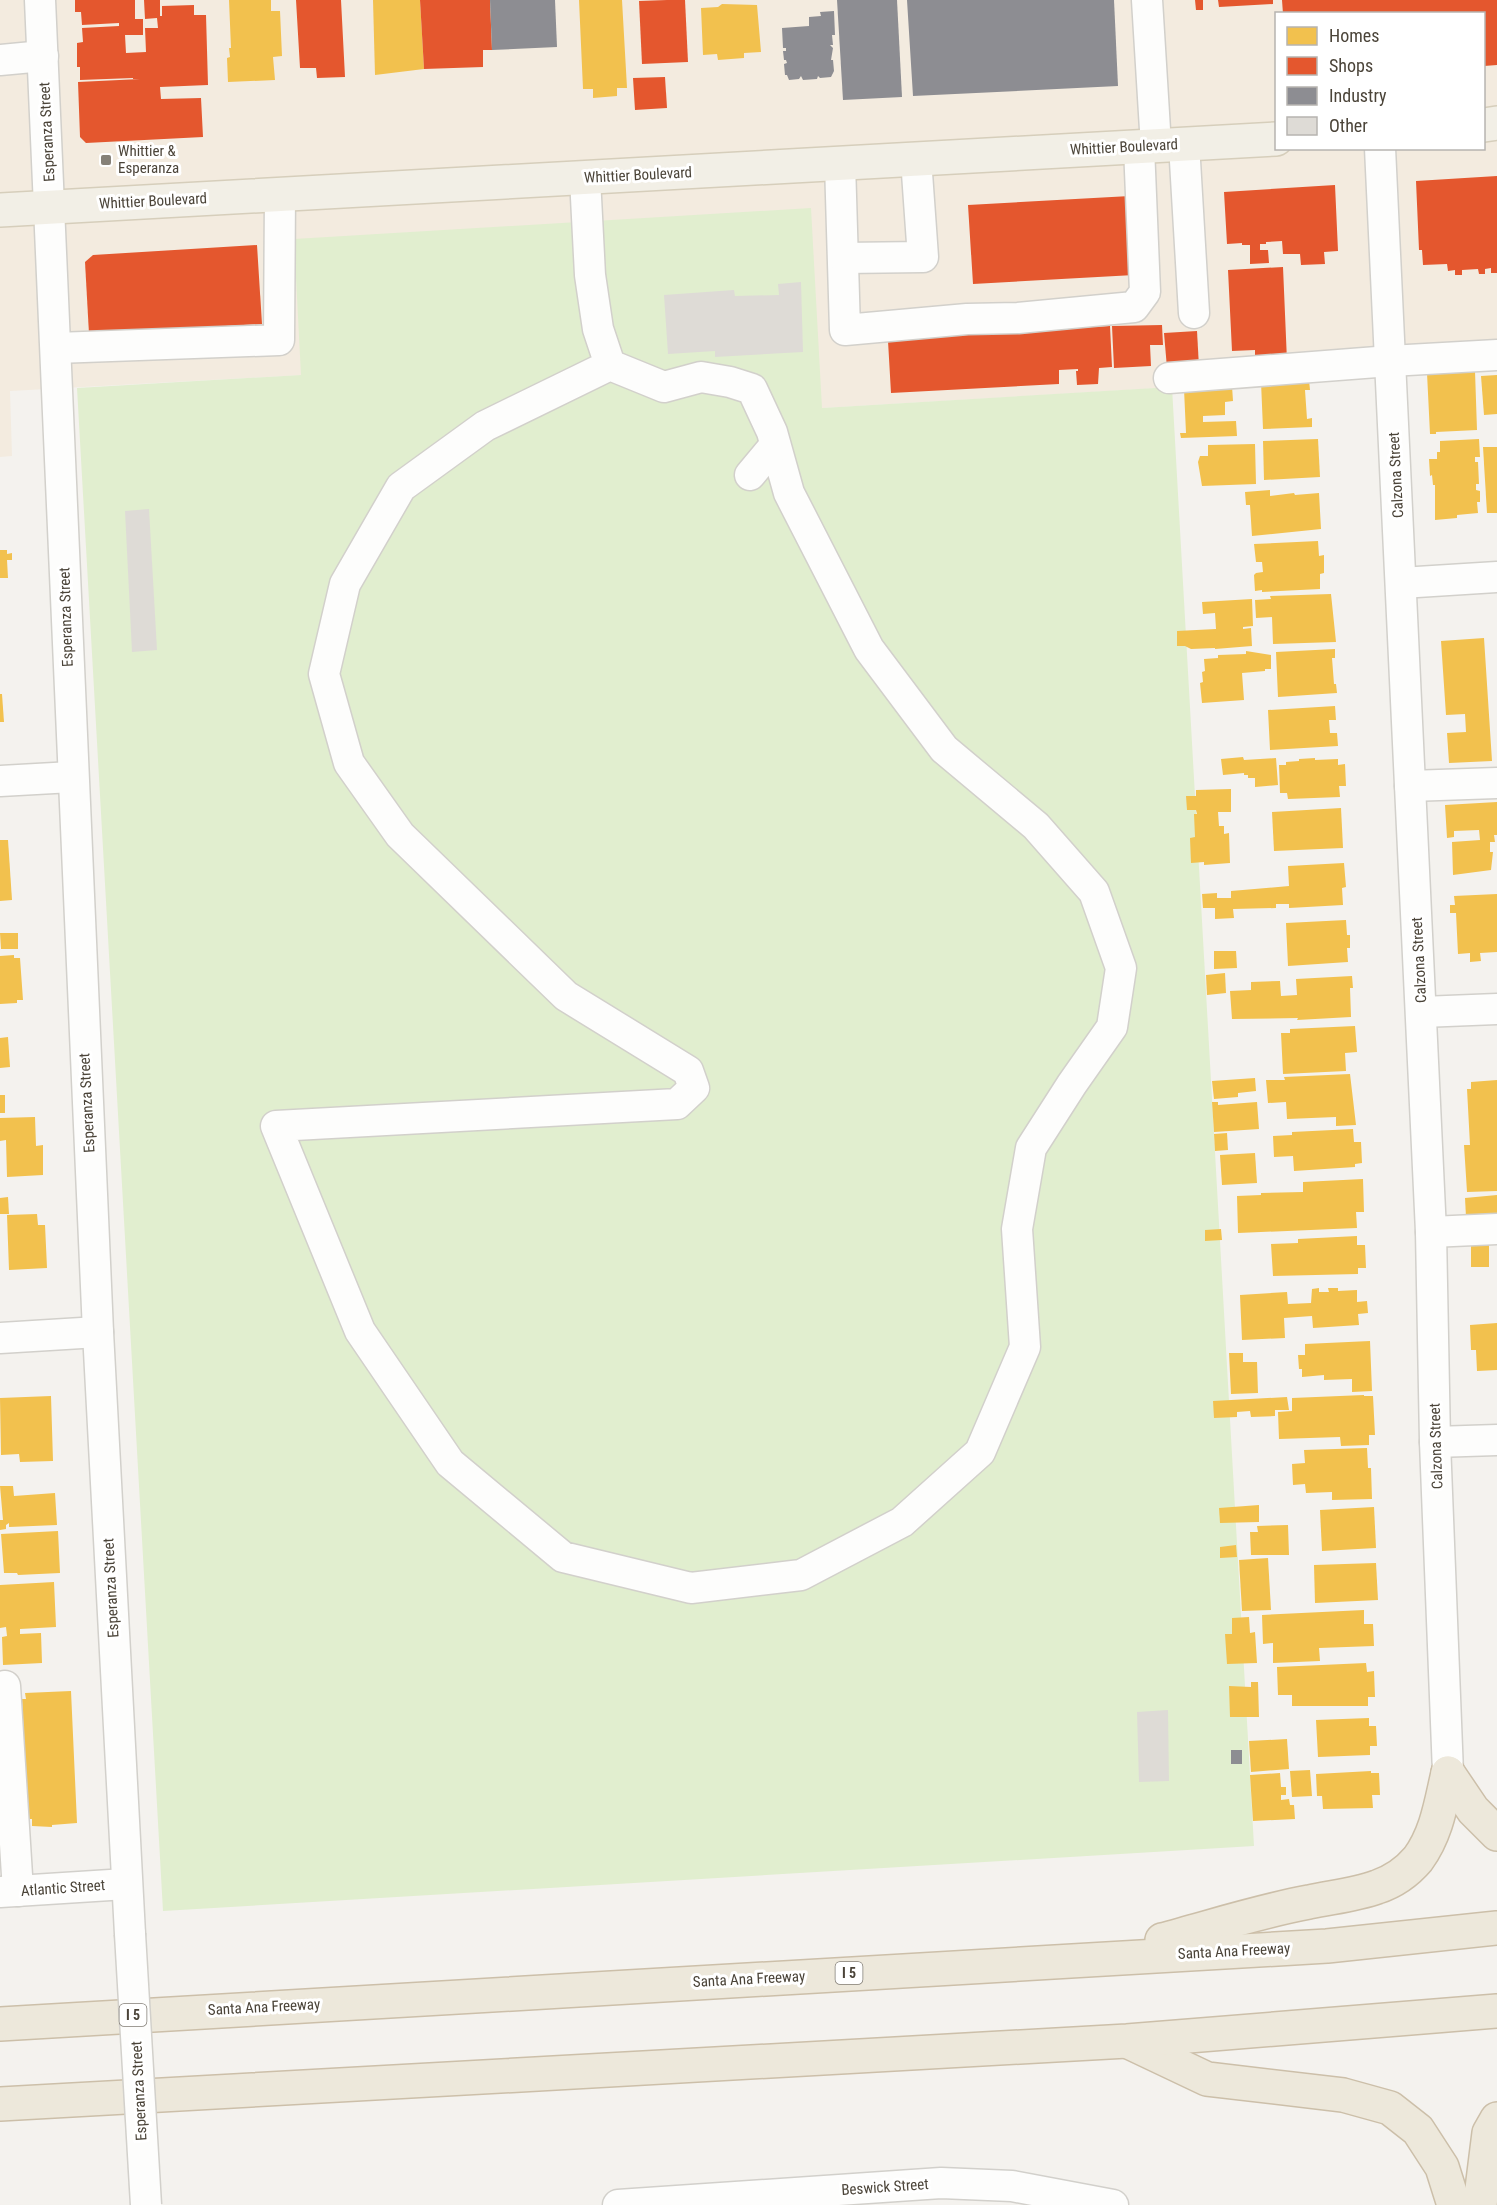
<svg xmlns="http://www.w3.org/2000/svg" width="1497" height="2205" viewBox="0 0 1497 2205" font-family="'Roboto Condensed',sans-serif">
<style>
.commercial{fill:#f3ebdf;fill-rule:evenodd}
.green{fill:#e1eecf}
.homes{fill:#f2c14e}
.shops{fill:#e4572e}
.industry{fill:#8d8d92}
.building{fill:#dedbd6}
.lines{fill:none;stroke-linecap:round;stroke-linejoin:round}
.minor-casing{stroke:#d2d0cb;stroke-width:33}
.major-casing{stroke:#d6cebb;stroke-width:36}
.highway-casing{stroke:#ccbfa9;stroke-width:36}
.minor{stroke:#fdfdfc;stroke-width:30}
.major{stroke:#f2efe6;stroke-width:33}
.highway{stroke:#ede8db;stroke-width:33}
.minor-bridge-casing{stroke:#d2d0cb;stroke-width:33;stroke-linecap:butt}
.minor-bridge{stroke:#fdfdfc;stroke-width:30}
.poi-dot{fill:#868178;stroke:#fff;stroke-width:2}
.labels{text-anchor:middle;stroke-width:6;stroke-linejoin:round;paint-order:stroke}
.shield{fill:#fff;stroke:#817c74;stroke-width:1.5}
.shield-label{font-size:14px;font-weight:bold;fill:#4b4439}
.street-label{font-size:15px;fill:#4b4439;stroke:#fff}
.poi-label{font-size:15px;fill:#4b4439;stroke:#fff;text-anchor:start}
</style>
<rect width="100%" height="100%" fill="#f4f2ee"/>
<path class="commercial" d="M0,0H1497V351L1160,388L822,408L294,239L302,375L10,391L12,456L0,457ZM1276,14H1484V148H1276Z"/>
<polygon class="green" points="811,208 822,408 1172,387 1254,1846 163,1911 77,388 301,375 294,239"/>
<g class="homes">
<polygon points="229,0 271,0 271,11 280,11 282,56 273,57 275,80 228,82 227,58 230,57 229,48 231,48"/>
<polygon points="373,0 420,0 424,69 375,75"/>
<polygon points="579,0 622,0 627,88 617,88 617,96 593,98 593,89 583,89"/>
<polygon points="722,4 757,5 761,52 744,53 744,58 718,60 717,54 703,55 701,8 718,7"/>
<polygon points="1475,371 1477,430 1436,432 1436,434 1430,434 1427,373"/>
<polygon points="1497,375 1497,414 1484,415 1481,376"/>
<polygon points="1309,380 1310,390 1305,390 1307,419 1312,418 1312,427 1263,429 1261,382"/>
<polygon points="1232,386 1233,401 1225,402 1225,415 1203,416 1203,422 1236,421 1237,436 1181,438 1180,433 1186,433 1184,389"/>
<polygon points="1318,439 1320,477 1264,480 1263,441"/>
<polygon points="1479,439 1480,457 1475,457 1475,462 1478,462 1479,484 1476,484 1476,490 1480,491 1480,502 1477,502 1478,513 1457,515 1457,518 1435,520 1435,485 1433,485 1432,475 1430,476 1429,459 1437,459 1437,452 1440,452 1440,441"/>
<polygon points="1255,444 1256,484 1202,486 1198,462 1200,456 1208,456 1208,445"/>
<polygon points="1483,447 1497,447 1497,513 1487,513"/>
<polygon points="1270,490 1270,496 1294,493 1295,495 1319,493 1321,529 1252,536 1250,505 1246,505 1245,492"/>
<polygon points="1318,541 1319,556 1324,555 1324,573 1320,574 1320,589 1262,592 1262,590 1255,591 1254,575 1256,573 1263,572 1262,562 1256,562 1254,544"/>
<polygon points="0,550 7,550 7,554 12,553 12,560 7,560 8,578 0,578"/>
<polygon points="1331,594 1336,642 1273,644 1272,617 1256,618 1255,600 1271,599 1270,596"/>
<polygon points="1252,599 1253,626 1243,627 1243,629 1251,628 1252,646 1215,649 1215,648 1191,649 1185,646 1177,646 1177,631 1216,629 1215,613 1203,614 1202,602"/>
<polygon points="1484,638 1492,761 1449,763 1447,733 1466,732 1465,714 1446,715 1441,641"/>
<polygon points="1335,649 1335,658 1332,658 1334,684 1336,684 1337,693 1278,697 1276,652"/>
<polygon points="1246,651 1271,655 1271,669 1265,669 1265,671 1242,673 1244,700 1202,703 1200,683 1203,682 1202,672 1205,671 1204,659 1218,658 1218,655 1246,654"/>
<polygon points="0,694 2,694 4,722 0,722"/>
<polygon points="1335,706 1336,720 1329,720 1330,733 1337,733 1338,746 1270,750 1268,710"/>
<polygon points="1243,757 1244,760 1276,758 1278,785 1255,787 1255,778 1248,778 1248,775 1244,775 1244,773 1223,775 1221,759"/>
<polygon points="1315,758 1315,760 1338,759 1338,765 1345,764 1346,786 1339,786 1340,797 1288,799 1287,793 1280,793 1279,765 1286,765 1286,762 1299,761 1299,759"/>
<polygon points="1231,789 1231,812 1218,812 1219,826 1224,826 1224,834 1229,833 1230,863 1204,865 1204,862 1191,863 1190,838 1195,837 1194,814 1197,814 1196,810 1187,810 1186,796 1196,796 1196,790"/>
<polygon points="1497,802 1497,835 1494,835 1495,842 1490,842 1490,852 1493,852 1491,870 1453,875 1452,842 1480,840 1479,830 1454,831 1454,837 1447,838 1445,805"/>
<polygon points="1341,808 1343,848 1274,851 1272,812"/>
<polygon points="0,840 8,840 12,900 0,901"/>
<polygon points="1344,863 1346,887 1342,888 1343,905 1289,908 1289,904 1276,904 1276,908 1233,909 1234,918 1215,919 1215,908 1203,908 1202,894 1217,893 1217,898 1231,898 1231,891 1289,886 1288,866"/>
<polygon points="1497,894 1497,952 1480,953 1481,961 1470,962 1470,953 1458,954 1456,913 1450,913 1450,905 1455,905 1454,896"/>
<polygon points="1346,920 1347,935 1350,935 1350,948 1347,948 1348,962 1288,966 1286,923"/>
<polygon points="0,933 18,933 18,949 1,949"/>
<polygon points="1214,951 1236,951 1237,968 1214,969"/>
<polygon points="14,955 14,958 20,958 23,1000 17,1000 17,1003 0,1004 0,956"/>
<polygon points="1225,973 1226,993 1207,995 1206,975"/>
<polygon points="1352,976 1353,988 1350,988 1351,1017 1297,1020 1298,1018 1232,1019 1230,991 1251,990 1251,982 1280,981 1281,996 1297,995 1296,979"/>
<polygon points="1355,1026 1357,1052 1345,1053 1346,1071 1283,1074 1281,1033 1290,1033 1290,1029"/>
<polygon points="8,1037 10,1067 0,1068 0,1038"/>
<polygon points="1350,1074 1356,1125 1336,1126 1336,1117 1287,1119 1286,1102 1268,1103 1266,1080 1285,1080 1284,1077"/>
<polygon points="1255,1078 1256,1091 1238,1093 1238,1097 1214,1099 1212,1081"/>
<polygon points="1497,1080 1497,1191 1467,1192 1464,1145 1470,1145 1467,1089 1471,1089 1471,1082"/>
<rect x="0" y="1095" width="5" height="18"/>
<polygon points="1212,1102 1218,1102 1218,1105 1257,1102 1259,1129 1214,1132"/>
<polygon points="35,1117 36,1146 43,1145 43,1175 7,1177 6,1140 0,1141 0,1118"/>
<polygon points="1353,1129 1354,1142 1361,1142 1362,1163 1355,1164 1355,1167 1294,1171 1293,1156 1274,1157 1273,1136 1292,1135 1292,1132"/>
<polygon points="1227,1133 1228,1150 1215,1151 1214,1134"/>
<polygon points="1255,1153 1257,1183 1222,1185 1220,1155"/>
<polygon points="1363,1179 1364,1212 1356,1212 1357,1228 1238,1233 1237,1196 1261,1195 1261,1193 1303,1192 1303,1182"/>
<polygon points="1497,1195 1497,1215 1466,1217 1465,1198"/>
<polygon points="8,1197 9,1214 0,1214 0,1198"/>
<polygon points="37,1214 38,1225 45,1225 47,1268 9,1270 7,1215"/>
<polygon points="1221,1229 1222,1240 1205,1241 1205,1230"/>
<polygon points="1357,1236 1357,1245 1365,1245 1366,1268 1358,1268 1358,1274 1273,1276 1271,1244 1298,1243 1298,1239"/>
<polygon points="1489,1239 1489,1267 1471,1267 1471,1240"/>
<polygon points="1319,1288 1319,1292 1329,1292 1328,1288 1338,1288 1338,1291 1357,1290 1357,1302 1367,1301 1368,1313 1358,1314 1359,1325 1313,1328 1312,1316 1284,1318 1285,1338 1242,1340 1240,1295 1287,1292 1288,1304 1311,1303 1312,1289"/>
<polygon points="1497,1323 1497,1370 1477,1371 1476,1350 1471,1350 1470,1325"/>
<polygon points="1370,1341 1372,1391 1352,1392 1352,1379 1324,1380 1324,1375 1302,1377 1302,1369 1299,1369 1298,1355 1305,1355 1305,1344"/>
<polygon points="1229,1353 1243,1353 1243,1362 1257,1362 1258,1393 1231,1394"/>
<polygon points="1364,1395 1364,1396 1373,1396 1375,1435 1369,1435 1369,1445 1341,1446 1340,1437 1279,1439 1278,1412 1292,1411 1292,1398"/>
<polygon points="51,1396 53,1461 20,1462 19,1454 1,1455 0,1398"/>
<polygon points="1287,1397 1289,1410 1275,1410 1275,1416 1251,1417 1250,1411 1237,1412 1237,1417 1214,1418 1213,1401"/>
<polygon points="1367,1448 1368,1468 1371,1468 1372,1499 1332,1500 1332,1492 1306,1493 1305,1484 1293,1485 1292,1464 1305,1463 1304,1450"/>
<polygon points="0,1486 13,1486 14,1496 55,1493 57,1525 9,1527 9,1523 6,1525 6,1529 0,1530 0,1520 3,1520"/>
<polygon points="1259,1505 1259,1522 1220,1523 1219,1508"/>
<polygon points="1374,1507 1376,1548 1322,1551 1320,1510"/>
<polygon points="1288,1525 1289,1555 1251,1555 1250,1532 1258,1532 1257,1526"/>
<polygon points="58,1531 60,1573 18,1575 17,1573 4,1573 1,1534"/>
<polygon points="1236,1545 1237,1557 1220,1558 1220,1547"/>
<polygon points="1268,1558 1271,1610 1242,1611 1239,1560"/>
<polygon points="1376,1563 1378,1600 1315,1603 1314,1565"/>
<polygon points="54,1582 56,1627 20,1629 20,1634 41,1633 42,1663 3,1665 2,1637 7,1636 6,1627 0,1628 0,1585"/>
<polygon points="1364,1610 1364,1624 1373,1624 1374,1646 1319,1648 1320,1661 1273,1663 1273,1643 1263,1644 1262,1615"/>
<polygon points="1249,1617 1250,1633 1255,1632 1257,1663 1227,1664 1225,1634 1232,1634 1232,1618"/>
<polygon points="1366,1663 1367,1672 1374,1671 1375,1697 1368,1697 1368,1706 1292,1706 1292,1695 1278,1695 1277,1667"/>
<polygon points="1251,1682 1258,1682 1259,1717 1230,1717 1229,1686 1251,1687"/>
<polygon points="71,1691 77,1823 52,1825 52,1827 32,1826 32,1819 28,1819 22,1699 26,1699 25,1693"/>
<polygon points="1369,1718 1369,1726 1376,1726 1377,1746 1370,1746 1370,1755 1318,1757 1316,1720"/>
<polygon points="1287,1739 1289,1769 1251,1772 1249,1741"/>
<polygon points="1310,1770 1312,1796 1292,1797 1290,1771"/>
<polygon points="1371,1771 1371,1773 1379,1773 1380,1795 1372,1795 1373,1808 1323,1809 1322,1796 1317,1796 1316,1774"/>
<polygon points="1280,1773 1281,1787 1286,1787 1286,1795 1281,1795 1281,1800 1289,1799 1290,1805 1294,1805 1295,1819 1253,1821 1250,1775"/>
</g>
<g class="shops">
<polygon points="75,0 135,0 135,19 143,19 143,35 125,35 126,53 146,52 145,28 158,28 157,18 145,19 144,0 160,0 160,16 162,16 162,6 194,5 194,15 206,15 208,85 160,87 161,99 201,98 203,137 86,143 80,137 78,82 140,79 133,79 133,78 80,80 80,67 77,67 77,43 83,42 82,28 119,26 119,23 82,25 81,12 75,12"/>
<polygon points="296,0 341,0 345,77 317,78 316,68 300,68"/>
<polygon points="420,0 490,0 492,50 483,50 483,67 424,69"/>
<polygon points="667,0 685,0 688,62 642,64 639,1"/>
<polygon points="1195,0 1203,0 1203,10 1196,10"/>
<polygon points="1218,0 1273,0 1273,4 1219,7"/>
<polygon points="1282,0 1497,0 1497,65 1484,66 1484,14 1283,14"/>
<polygon points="665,77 667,108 635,110 633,78"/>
<polygon points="1497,176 1497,273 1491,273 1491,268 1485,269 1485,274 1479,274 1478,269 1462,270 1462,275 1455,275 1455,270 1448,271 1447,264 1423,265 1422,250 1419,250 1416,181"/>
<polygon points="1335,185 1338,251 1324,252 1325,264 1301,265 1300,254 1283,254 1282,241 1266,242 1266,244 1260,244 1260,250 1268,250 1269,263 1250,264 1250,245 1242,245 1242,243 1227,244 1224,192"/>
<polygon points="1130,196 1134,275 973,284 968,205"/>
<polygon points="257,245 262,324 89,334 85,262 93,255"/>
<polygon points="1283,267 1287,361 1255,363 1255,350 1232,351 1228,270"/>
<polygon points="1162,325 1163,345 1150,345 1151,366 1114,368 1112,326"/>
<polygon points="1110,326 1112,367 1099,368 1098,384 1077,385 1076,371 1078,371 1078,369 1059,370 1059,384 891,393 888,341 927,338 927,328 1056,329"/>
<polygon points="1197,331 1199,367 1167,368 1164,333"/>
</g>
<g class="industry">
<polygon points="490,0 555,0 557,47 492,50"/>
<polygon points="837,0 897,0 902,97 843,100"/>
<polygon points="907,0 1114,0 1118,86 913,96"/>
<polygon points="834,11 835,35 832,35 833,45 830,45 833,48 831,60 833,60 834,71 831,77 820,78 818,76 817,79 803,80 801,76 799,79 789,80 787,75 785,75 784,64 787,63 786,60 784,60 783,51 786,51 786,48 783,48 782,28 809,26 809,17 821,16 820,12"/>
<rect x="1231" y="1750" width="11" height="14"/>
</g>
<g class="building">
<polygon points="801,282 803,352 715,357 715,351 668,354 664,295 734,290 735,296 779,295 778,284"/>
<polygon points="149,509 157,650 132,652 125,511"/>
<polygon points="1168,1710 1169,1781 1139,1782 1137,1712"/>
</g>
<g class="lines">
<defs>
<g id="minor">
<polyline points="40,0 98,1332 130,1934"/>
<polyline points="1147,0 1156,146"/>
<polyline points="0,60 43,56"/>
<polyline points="1184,144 1194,313"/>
<polyline points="1380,148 1431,1232 1435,1442 1448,1773"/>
<polyline points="840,163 845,330 967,319 1018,318 1134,307 1145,292 1139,147"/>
<polyline points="585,178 590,275 598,329 610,365 664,387 701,377 730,382 752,389 772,432 789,493 869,649 944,749 1036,826 1094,892 1121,968 1112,1027 1072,1084 1031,1148 1017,1229 1025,1347 980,1452 902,1522 801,1575 691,1588 563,1557 450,1463 360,1331 276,1126 677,1104 694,1088 688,1071 566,996 400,835 349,763 324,674 345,584 401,487 485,426 610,365"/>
<polyline points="844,258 923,257 916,159"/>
<polyline points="56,348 279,340 280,194"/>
<polyline points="1169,378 1390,361 1497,355"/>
<polyline points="750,475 775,445"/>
<polyline points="1401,583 1497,577"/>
<polyline points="0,781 72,777"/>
<polyline points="1410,786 1497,783"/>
<polyline points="1422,1012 1497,1009"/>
<polyline points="1431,1232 1497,1229"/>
<polyline points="0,1338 98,1332"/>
<polyline points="1435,1442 1497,1440"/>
<polyline points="5,1686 18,1891"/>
<polyline points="0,1892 126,1884"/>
<polyline points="618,2205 941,2183 1012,2186 1113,2205"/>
</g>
<g id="major">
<polyline points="1484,125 1497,123"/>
<polyline points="0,210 1276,139"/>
</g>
<g id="highway">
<polyline points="1448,1773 1473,1810 1497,1834"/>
<path d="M1162,1940C1211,1927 1260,1911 1309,1902C1332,1897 1355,1895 1377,1887C1392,1882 1407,1872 1418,1859C1437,1833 1441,1803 1448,1773"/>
<polyline points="0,2024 1327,1946 1497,1928"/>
<polyline points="1129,2042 1207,2079 1343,2095 1390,2108 1418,2130 1442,2167 1454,2205"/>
<polyline points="0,2104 1127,2041 1497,2011"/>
<polyline points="1480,2205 1489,2133 1497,2119"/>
</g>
</defs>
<use href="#minor" class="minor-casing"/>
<use href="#major" class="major-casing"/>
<use href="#highway" class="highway-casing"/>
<use href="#minor" class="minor"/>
<use href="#major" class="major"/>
<use href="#highway" class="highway"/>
<defs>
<polyline id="minor-bridge" points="130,1934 146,2205"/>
</defs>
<use href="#minor-bridge" class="minor-bridge-casing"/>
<use href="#minor-bridge" class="minor-bridge"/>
</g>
<rect class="poi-dot" x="100" y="154" width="12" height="12" rx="3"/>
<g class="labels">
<g class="shield">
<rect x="835.5" y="1962" width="27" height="22" rx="4.5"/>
<rect x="119.5" y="2004" width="27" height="22" rx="4.5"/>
</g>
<g class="shield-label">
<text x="849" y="1978">I 5</text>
<text x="133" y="2020">I 5</text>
</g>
<g class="street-label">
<text transform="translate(47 132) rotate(-93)" y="5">Esperanza Street</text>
<text transform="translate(1124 147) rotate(-3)" y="5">Whittier Boulevard</text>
<text transform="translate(638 175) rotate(-3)" y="5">Whittier Boulevard</text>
<text transform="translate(153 201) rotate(-3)" y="5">Whittier Boulevard</text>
<text transform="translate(1396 475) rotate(-93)" y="5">Calzona Street</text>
<text transform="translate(66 617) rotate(-92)" y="5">Esperanza Street</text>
<text transform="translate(1419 960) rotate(-93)" y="5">Calzona Street</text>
<text transform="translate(87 1103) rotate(-93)" y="5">Esperanza Street</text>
<text transform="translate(1436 1446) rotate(-92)" y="5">Calzona Street</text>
<text transform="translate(111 1588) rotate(-93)" y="5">Esperanza Street</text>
<text transform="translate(63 1888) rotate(-4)" y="5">Atlantic Street</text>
<text transform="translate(1234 1951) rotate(-3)" y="5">Santa Ana Freeway</text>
<text transform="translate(749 1979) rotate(-3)" y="5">Santa Ana Freeway</text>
<text transform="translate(264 2007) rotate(-3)" y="5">Santa Ana Freeway</text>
<text transform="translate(139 2091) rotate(-93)" y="5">Esperanza Street</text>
<text transform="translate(885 2187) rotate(-4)" y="5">Beswick Street</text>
</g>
<g class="poi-label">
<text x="118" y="156">Whittier &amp;<tspan x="118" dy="17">Esperanza</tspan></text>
</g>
</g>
<rect x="1275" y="12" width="210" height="138" fill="#ffffff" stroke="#b7b4b0" stroke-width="1.5"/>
<rect x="1287" y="27" width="30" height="18" fill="#f2c14e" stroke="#b7b4b0" stroke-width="1.5"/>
<text x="1329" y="42" font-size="18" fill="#4b4439">Homes</text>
<rect x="1287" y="57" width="30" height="18" fill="#e4572e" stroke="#b7b4b0" stroke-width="1.5"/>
<text x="1329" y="72" font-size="18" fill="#4b4439">Shops</text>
<rect x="1287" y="87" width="30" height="18" fill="#8d8d92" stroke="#b7b4b0" stroke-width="1.5"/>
<text x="1329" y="102" font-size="18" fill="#4b4439">Industry</text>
<rect x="1287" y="117" width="30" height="18" fill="#dedbd6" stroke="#b7b4b0" stroke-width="1.5"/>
<text x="1329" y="132" font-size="18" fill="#4b4439">Other</text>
</svg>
